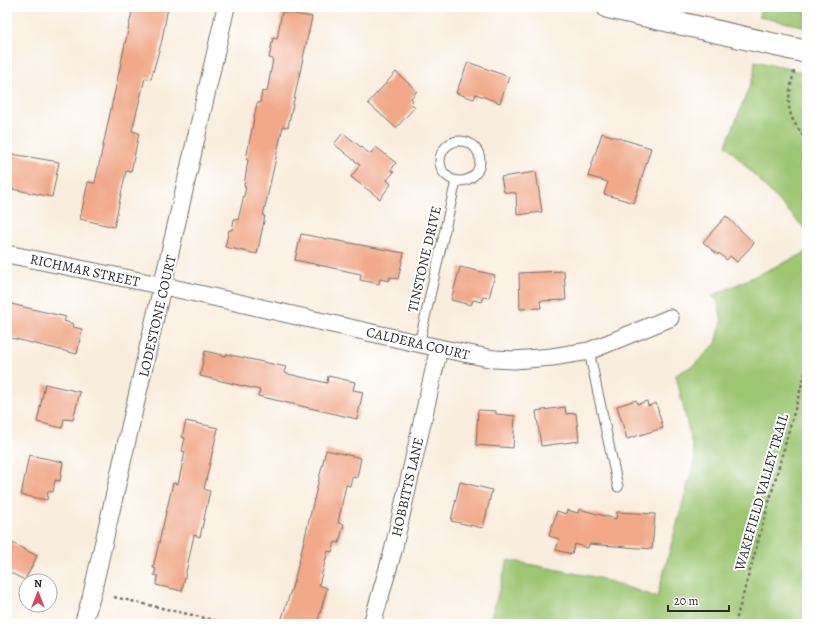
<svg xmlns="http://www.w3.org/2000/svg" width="814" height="631" viewBox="0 0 814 631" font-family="Alegreya,serif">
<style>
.green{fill:#9dc672;stroke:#64784e}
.building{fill:#f1a989}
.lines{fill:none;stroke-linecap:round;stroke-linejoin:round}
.lane-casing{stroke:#736f69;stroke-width:11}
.street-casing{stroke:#736f69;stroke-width:19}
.secondary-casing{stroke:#736f69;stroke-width:24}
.path{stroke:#736f69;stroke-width:2.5;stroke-dasharray:3 3;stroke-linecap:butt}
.lane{stroke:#fff;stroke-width:9}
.street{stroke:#fff;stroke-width:17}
.secondary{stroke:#fff;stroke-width:22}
.labels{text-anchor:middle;stroke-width:4;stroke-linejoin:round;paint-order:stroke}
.street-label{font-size:14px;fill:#2b2b2b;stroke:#fff}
</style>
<rect width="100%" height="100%" fill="#fff"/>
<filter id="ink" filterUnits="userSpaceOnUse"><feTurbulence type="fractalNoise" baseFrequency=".025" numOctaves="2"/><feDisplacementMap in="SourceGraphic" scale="8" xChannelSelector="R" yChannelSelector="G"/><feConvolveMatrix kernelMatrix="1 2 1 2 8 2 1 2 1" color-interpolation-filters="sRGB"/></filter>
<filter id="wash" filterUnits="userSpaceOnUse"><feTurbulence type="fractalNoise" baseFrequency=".012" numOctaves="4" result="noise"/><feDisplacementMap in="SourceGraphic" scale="16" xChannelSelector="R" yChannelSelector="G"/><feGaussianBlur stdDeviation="0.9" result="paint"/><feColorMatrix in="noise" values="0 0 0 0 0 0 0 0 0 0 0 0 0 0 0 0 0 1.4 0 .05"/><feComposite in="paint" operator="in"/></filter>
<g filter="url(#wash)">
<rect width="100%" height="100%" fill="#f9eddd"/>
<g class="green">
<polygon points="761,7 807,7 807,27 759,17"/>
<polygon points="755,61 807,73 807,231 726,145 754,75"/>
<polygon points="807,252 807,624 489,624 508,560 599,578 657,597 695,458 676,375 695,364 716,343 722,321 718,302 712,296"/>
</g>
<g id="blocks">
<g class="building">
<polygon points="133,7 168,7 162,40 151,79 145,78 132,131 139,133 131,172 126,171 114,227 80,219 88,182 95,183"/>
<polygon points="282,12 312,17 288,127 283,126 263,216 265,216 257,254 225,247 229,230 232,230 234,219 238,220 246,187 244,186 248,160 246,159 257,103 260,103 262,91 267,92 273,59 269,58 273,38 277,39"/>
<polygon points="468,62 509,77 500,103 476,94 474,99 456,93"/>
<polygon points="396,72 417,91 411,98 413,101 411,103 415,107 396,128 368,103"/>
<polygon points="343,133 370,154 376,147 396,163 391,170 394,172 387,180 391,184 380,199 351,177 360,165 334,144"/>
<polygon points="602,133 651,148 634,203 604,194 608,182 588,176"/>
<polygon points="12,154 59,162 52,197 7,188"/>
<polygon points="536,172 542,212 517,215 516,193 504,192 501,177"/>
<polygon points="726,216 754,243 737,262 730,256 727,260 719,253 718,255 703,242"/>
<polygon points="301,234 404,253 398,279 390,277 389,281 380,279 379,284 360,280 361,274 295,260"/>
<polygon points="460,267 495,275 489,298 483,297 482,302 473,300 471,305 451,300"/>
<polygon points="564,271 566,300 540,301 541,308 520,309 519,273"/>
<polygon points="7,303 66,317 64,321 74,324 73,327 82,329 77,354 7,337"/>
<polygon points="205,351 226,356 226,354 286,367 284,373 327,383 328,376 355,382 353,390 363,392 357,419 258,396 260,390 200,376"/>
<polygon points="45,384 80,392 73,420 64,419 62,428 37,422"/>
<polygon points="636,400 638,404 647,401 648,406 656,403 663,428 627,439 617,406"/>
<polygon points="565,407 566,414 576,413 579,441 541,446 536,411"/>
<polygon points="478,410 496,411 496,414 515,416 513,448 476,445"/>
<polygon points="186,421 218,428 204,489 210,491 200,537 194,535 182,591 156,585 158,576 154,575 156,569 153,568 173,483 178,484 185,452 182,451 185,438 182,437"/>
<polygon points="326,450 361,458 357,478 352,477 350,486 346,485 338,523 344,524 339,543 335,542 332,552 328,551 319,585 327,588 317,624 280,624 295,578"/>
<polygon points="29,455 63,462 60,481 55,480 53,492 48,491 47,500 21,495"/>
<polygon points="460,482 492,490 483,528 451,521"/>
<polygon points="579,509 616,519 617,512 655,514 652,549 589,544 588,548 575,544 572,554 556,550 559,539 549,536 557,511 566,514 567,510 578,513"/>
<polygon points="7,540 37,556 25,580 7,571"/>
</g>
</g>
</g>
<g filter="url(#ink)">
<use href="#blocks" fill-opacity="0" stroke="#736f69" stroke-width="1"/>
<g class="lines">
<defs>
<g id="lane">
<circle cx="460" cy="161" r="20"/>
<polyline points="419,344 456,181"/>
<polyline points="589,351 618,487"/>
</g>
<g id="street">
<polyline points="7,254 164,286 439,348 494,359 514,360 552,357 589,351 670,318"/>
<polyline points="83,624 91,598 226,7"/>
<polyline points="372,624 393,551 439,348"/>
</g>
<polyline id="secondary" points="608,7 807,52"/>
</defs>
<use href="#lane" class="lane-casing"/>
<use href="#street" class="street-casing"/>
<use href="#secondary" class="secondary-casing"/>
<g class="path">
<path d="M794,71C787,104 784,113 807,140"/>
<polyline points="114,597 231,624"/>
<polyline points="735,624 807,366"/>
</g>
<use href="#lane" class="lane"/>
<use href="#street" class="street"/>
<use href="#secondary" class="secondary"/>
</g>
</g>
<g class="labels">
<g class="street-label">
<text transform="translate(424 259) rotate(-77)" y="5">TINSTONE DRIVE</text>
<text transform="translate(85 270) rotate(12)" y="5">RICHMAR STREET</text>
<text transform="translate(157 316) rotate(-77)" y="5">LODESTONE COURT</text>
<text transform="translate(418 343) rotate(13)" y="5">CALDERA COURT</text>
<text transform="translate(407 487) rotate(-77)" y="5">HOBBITTS LANE</text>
<text transform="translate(761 492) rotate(-74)" y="5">WAKEFIELD VALLEY TRAIL</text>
</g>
</g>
<rect width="814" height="631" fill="none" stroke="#fff" stroke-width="24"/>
<g transform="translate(38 593)"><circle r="19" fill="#ffffff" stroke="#aaaaaa"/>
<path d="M0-3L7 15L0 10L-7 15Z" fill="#d1495b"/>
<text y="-6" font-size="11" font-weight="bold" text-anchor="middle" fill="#2b2b2b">N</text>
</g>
<path d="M668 605v6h61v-6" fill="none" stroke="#2b2b2b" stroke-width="2"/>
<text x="674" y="605" font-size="12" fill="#2b2b2b" stroke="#ffffff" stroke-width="3" paint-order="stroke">20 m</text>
</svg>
